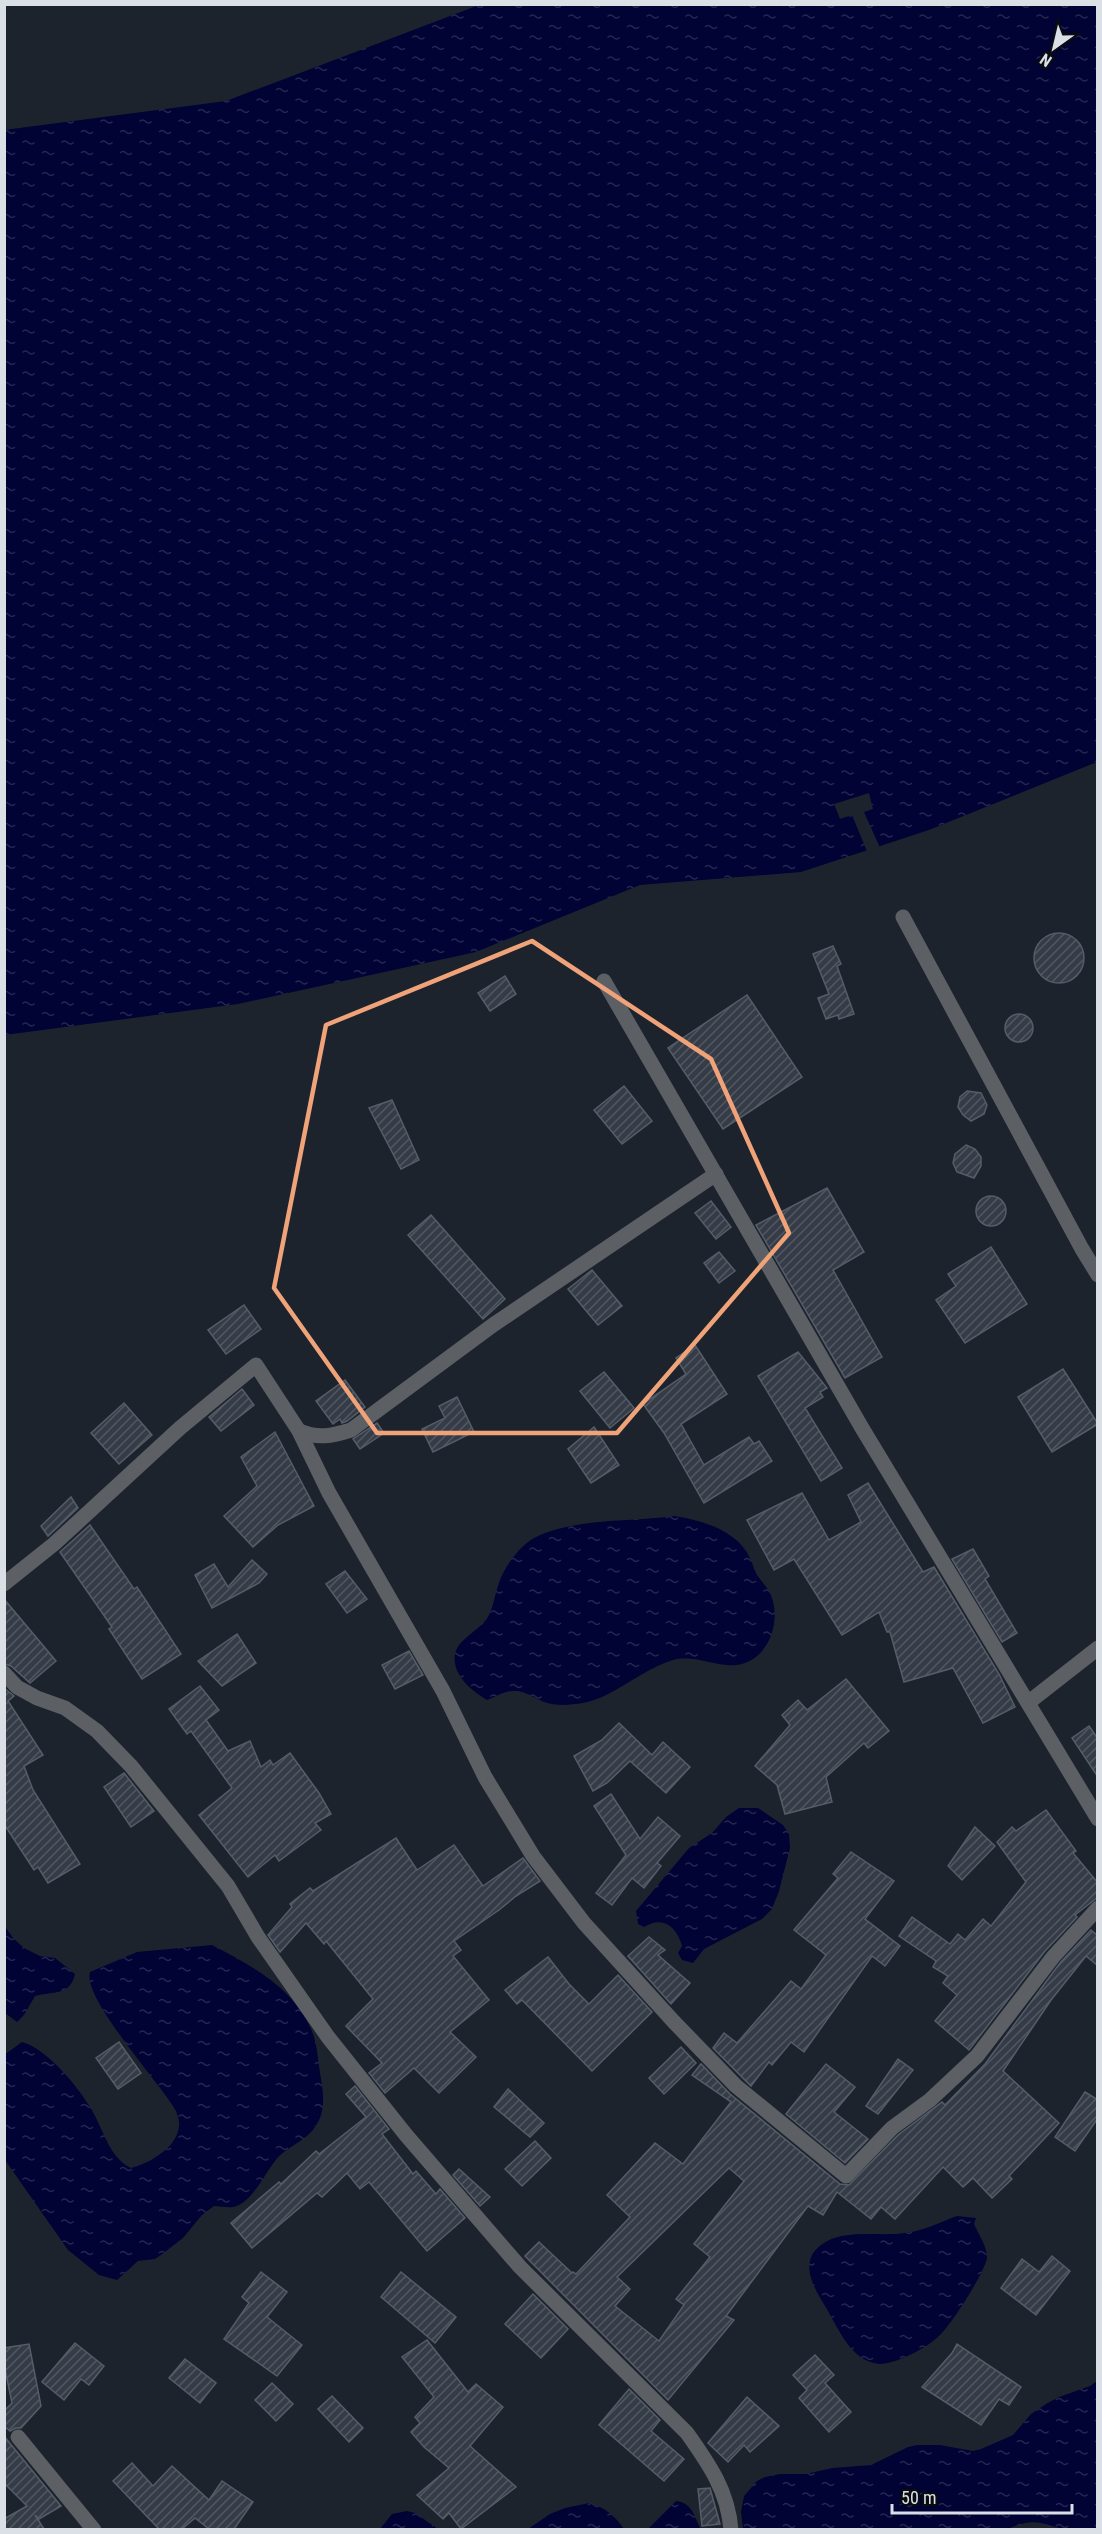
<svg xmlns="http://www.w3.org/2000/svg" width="1102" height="2534" viewBox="0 0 1102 2534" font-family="'Roboto Condensed',sans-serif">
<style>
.water{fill:url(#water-ripples)}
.pier{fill:#1c232d}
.building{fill:url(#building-hatch);stroke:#555d69;stroke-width:1.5;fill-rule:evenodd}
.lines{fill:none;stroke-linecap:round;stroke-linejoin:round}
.minor{stroke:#5c6065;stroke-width:15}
.marked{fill:none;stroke:#f0a279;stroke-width:4.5;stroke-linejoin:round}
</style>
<defs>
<pattern id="water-ripples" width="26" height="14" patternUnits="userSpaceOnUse" patternTransform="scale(1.5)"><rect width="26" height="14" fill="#000333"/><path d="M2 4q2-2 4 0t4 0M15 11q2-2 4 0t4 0" fill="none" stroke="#252751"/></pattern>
<pattern id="building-hatch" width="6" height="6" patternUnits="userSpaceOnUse" patternTransform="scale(1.5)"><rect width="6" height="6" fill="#353c47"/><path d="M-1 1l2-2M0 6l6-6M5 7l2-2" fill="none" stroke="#525862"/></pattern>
</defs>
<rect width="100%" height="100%" fill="#1c232d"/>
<g class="water">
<polygon points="479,5 1097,5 1097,762 929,830 801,872 640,885 476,952 238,1004 5,1035 4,130 226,101"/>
<path d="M674,1516C701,1520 737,1530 750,1558C753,1564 754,1570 757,1575C762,1582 769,1589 772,1598C781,1625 767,1661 737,1665C716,1667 694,1654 673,1660C642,1669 613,1698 583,1703C572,1705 557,1706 547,1703C535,1699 525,1690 513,1691C505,1691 495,1697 487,1700C475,1693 457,1679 455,1663C451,1642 475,1634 486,1620C493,1610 494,1598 498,1586C503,1568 520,1544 538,1536C579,1518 629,1522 674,1516Z"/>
<path d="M739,1808H758L783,1825L789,1834L790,1848L779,1891L772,1909L762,1919L704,1949L693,1963L682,1960L678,1953L682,1946C677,1927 663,1915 644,1927L638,1924L636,1911L689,1848L712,1833L726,1817Z"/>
<path d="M4,1925L13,1938L24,1948L40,1956L55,1958L75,1974C70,1996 54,1991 35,1996L24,2015L17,2022L5,2013Z"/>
<path d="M212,1945C250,1965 293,1987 311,2029C317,2042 318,2059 320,2073C323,2089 326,2108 318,2122C308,2142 287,2145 275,2161C264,2175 251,2204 233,2207C227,2208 220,2206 214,2206L202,2215L183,2238L161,2255L155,2259L138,2261L117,2280L99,2275L68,2250L5,2160L4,2055L22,2042C48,2049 80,2089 93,2112C104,2132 110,2158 131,2168C149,2163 178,2148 179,2125C180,2121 177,2115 176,2111C161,2084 82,1998 90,1972L137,1952Z"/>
<path d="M957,2216L976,2218L974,2224C978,2233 988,2248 987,2258C985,2272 951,2325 940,2335C929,2347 894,2365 879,2364C850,2361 838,2327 825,2306C814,2288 798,2262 821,2245C843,2228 879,2237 905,2233C924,2231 940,2222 957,2216Z"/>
<path d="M1097,2381V2529C1088,2530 1077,2531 1068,2530C1040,2524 1036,2516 1006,2530L743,2529L741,2512L744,2496L757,2481L765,2477L780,2474H806L832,2468L871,2465L908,2447L917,2445H940L973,2451L981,2449L1013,2435L1031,2414L1046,2404L1059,2397L1090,2386Z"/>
<path d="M676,2501C693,2503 694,2517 701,2529H648Z"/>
<path d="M589,2503C605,2507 615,2516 624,2529H528L550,2514L565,2508Z"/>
<polygon points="407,2511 415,2513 438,2529 380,2529 392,2514"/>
</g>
<polygon class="pier" points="869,793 873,809 864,812 881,850 868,854 852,815 840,819 834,804"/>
<g class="building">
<circle cx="1059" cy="958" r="25"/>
<polygon points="833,946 841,964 837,966 854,1014 839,1019 838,1015 826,1019 818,998 829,994 813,954"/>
<polygon points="505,976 516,994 490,1011 478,993"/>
<polygon points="747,995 802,1077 723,1129 668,1048"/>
<circle cx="1019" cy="1028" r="14"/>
<polygon points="624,1086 652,1121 622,1144 594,1110"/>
<polygon points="967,1091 981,1093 987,1105 984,1114 971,1121 963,1115 958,1107 960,1097"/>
<polygon points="392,1100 419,1160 401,1169 369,1108"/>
<polygon points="966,1145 975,1149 981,1157 981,1166 974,1178 957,1172 953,1163 955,1154"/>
<polygon points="827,1188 864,1252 833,1270 882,1357 845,1378 756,1225"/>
<circle cx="991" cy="1211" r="15"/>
<polygon points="711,1201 731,1227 716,1239 695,1213"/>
<polygon points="431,1215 505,1299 483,1319 408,1235"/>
<polygon points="991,1247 1027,1304 965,1343 936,1300 956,1286 948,1274"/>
<polygon points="719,1252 735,1271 719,1283 704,1263"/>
<polygon points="592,1270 622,1306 598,1325 568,1289"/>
<polygon points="244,1305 261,1329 226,1354 208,1330"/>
<polygon points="695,1345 727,1394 681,1424 704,1465 749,1437 754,1444 759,1441 772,1461 704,1503 664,1433 643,1404 686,1374 676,1358"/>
<polygon points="798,1352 827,1388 820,1392 823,1397 805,1408 842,1468 821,1481 758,1376"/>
<polygon points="1063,1369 1098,1424 1052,1452 1018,1397"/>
<polygon points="604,1372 634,1408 610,1428 580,1391"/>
<polygon points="345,1380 365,1407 347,1421 342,1423 340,1419 333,1424 316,1401"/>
<polygon points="242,1389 254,1405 221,1431 209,1417"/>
<polygon points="457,1397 474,1432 433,1452 422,1429 445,1418 439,1406"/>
<polygon points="124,1403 152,1435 119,1464 91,1433"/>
<polygon points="377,1423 384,1433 360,1449 353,1439"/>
<polygon points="594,1427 619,1465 591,1483 568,1449"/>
<polygon points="275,1432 314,1506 278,1525 253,1547 224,1516 257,1486 241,1457"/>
<polygon points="868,1483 923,1572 934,1567 999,1674 1015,1707 983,1723 953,1668 904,1682 890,1632 887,1632 879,1612 842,1635 794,1559 774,1570 747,1520 802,1493 829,1540 861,1522 848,1495"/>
<polygon points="71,1497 78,1508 48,1536 41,1526"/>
<polygon points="90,1525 134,1589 137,1587 181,1654 142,1679 109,1629 112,1627 60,1552"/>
<polygon points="973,1549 989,1576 985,1579 1017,1633 1002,1642 952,1559"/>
<polygon points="252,1560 267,1574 259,1583 212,1608 195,1575 214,1564 228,1587"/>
<polygon points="345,1571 367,1599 347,1613 326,1584"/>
<polygon points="4,1599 56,1661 30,1683 11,1666 4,1664"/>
<polygon points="237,1634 256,1663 222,1686 198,1661"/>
<polygon points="409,1651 423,1675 395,1689 382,1665"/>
<polygon points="846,1679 889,1731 868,1748 864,1743 826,1777 832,1802 785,1814 777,1785 755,1766 790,1725 782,1715 798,1700 807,1710"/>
<polygon points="200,1686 219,1710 206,1720 228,1751 250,1741 261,1767 270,1760 273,1765 290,1753 319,1793 331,1814 315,1823 321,1830 279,1861 275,1855 248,1877 199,1815 232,1788 191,1731 187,1734 169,1709"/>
<polygon points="4,1688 14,1696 8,1701 43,1755 24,1766 33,1790 80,1864 48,1883 38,1867 34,1870 4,1824"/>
<polygon points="619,1723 652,1755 663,1742 690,1767 666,1793 630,1761 607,1783 593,1791 574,1756 602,1740"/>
<polygon points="1089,1726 1098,1739 1098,1777 1072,1738"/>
<polygon points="124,1773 154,1811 131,1827 104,1787"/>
<polygon points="611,1794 640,1839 658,1817 680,1836 657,1863 661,1866 644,1888 632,1878 612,1905 596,1893 626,1855 594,1806"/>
<polygon points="1046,1810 1076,1851 1073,1853 1098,1883 1098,1897 1075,1915 1077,1917 1045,1951 969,2050 935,2021 957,1995 943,1983 948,1976 933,1967 936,1961 899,1936 912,1917 950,1944 958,1934 965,1940 983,1919 991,1926 1026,1882 997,1842 1012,1827 1016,1831"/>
<polygon points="975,1827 995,1846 962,1880 948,1866"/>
<polygon points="396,1838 417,1870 454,1845 483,1886 523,1858 540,1881 516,1896 499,1910 454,1941 461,1950 453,1956 489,2000 450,2032 476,2057 439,2093 414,2068 385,2093 369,2073 382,2063 346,2026 373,1999 326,1941 324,1944 306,1923 280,1952 268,1935 292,1907 290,1904 310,1888 313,1891"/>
<polygon points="851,1852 894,1881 865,1919 900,1946 885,1966 872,1956 804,2052 791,2042 772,2065 769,2062 751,2086 713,2048 724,2033 737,2043 791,1981 801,1989 826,1955 794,1930 838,1878 833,1874"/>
<path d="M1091,1930L1098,1936V1966L1086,1956L1051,2000L1003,2071L1059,2123L1009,2176L1012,2179L992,2198L973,2178L963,2187L943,2167L895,2219L881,2207L871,2219L837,2192L823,2215L808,2206L726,2316L734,2320L668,2400L525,2256L539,2242L572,2273L573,2272L576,2274L630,2217L607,2195L655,2143L683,2164L731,2102L692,2075L701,2064L730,2094L840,2184L849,2185L898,2135L942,2102L945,2105L985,2064L1060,1963ZM729,2168L744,2181L694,2244L710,2257L676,2299L684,2305L659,2341L615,2306L630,2289L617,2277Z"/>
<polygon points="649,1937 665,1950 658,1955 690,1983 671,2004 628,1956"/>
<polygon points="548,1957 569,1984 589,2004 618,1975 652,2012 592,2071 522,2000 517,2004 505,1990"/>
<polygon points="119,2042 141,2073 118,2089 96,2058"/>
<polygon points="681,2047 696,2063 664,2094 649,2078"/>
<polygon points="898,2059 913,2070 878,2114 866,2106"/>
<polygon points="826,2064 855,2087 834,2112 868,2139 845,2163 786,2114"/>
<polygon points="355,2086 389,2129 382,2134 413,2174 416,2171 436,2194 440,2189 465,2218 427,2251 369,2182 360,2189 347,2173 322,2197 317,2193 252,2248 231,2223 279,2182 281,2184 316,2151 319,2154 366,2117 346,2094"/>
<polygon points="508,2089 544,2123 530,2137 494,2107"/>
<polygon points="1085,2092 1098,2100 1098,2118 1075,2151 1055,2137"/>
<polygon points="535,2141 551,2158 522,2186 505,2169"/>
<polygon points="459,2169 490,2197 480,2206 453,2175"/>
<polygon points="1052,2256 1070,2271 1036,2315 1001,2288 1022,2259 1039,2272"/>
<polygon points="261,2272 287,2292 267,2317 302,2345 277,2376 224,2339 249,2303 242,2297"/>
<polygon points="401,2272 456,2317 435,2343 381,2297"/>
<polygon points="533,2294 568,2329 541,2358 505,2324"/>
<polygon points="427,2340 468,2392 476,2384 503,2407 470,2446 516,2487 461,2529 449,2513 443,2519 417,2495 449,2468 424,2447 411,2432 420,2423 415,2417 434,2397 402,2357"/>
<polygon points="75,2343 104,2366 89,2385 81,2379 64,2400 42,2382"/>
<polygon points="29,2344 41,2406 21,2428 16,2428 10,2431 4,2426 4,2411 12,2403 4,2364 4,2348"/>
<polygon points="957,2344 1021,2387 1009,2405 999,2399 981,2425 922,2387 952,2353"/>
<polygon points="815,2355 834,2375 825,2383 851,2412 829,2432 799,2398 807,2390 793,2375"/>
<polygon points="185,2359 216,2383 200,2403 169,2378"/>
<polygon points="272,2383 293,2404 276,2421 255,2400"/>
<polygon points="629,2389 660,2420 651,2431 684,2459 664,2481 599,2425"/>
<polygon points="332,2396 363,2428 349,2442 318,2409"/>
<polygon points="747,2397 779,2426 750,2452 744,2445 728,2462 708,2443"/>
<polygon points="4,2436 61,2506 39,2519 35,2515 44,2529 4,2529 4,2519 27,2506 4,2483"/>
<polygon points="132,2463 153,2486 172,2466 209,2500 222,2481 253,2502 234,2529 209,2529 195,2518 182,2529 159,2529 113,2481"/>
<polygon points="710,2488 720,2524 702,2526 698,2489"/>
</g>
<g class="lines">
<g class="minor">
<polyline points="903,917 1082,1249 1098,1275"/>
<polyline points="604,981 862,1428 1098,1819"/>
<path d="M299,1431C318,1439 332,1436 351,1430L493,1325L716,1174"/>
<polyline points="4,1584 54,1544 180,1428 256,1365 299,1431 329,1493 443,1691 485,1777 533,1856 584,1923 674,2022 736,2086 846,2176 892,2128 930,2100 977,2056 1053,1957 1098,1908"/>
<path d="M4,1673L17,1687L37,1698L65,1708L97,1731L131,1766L228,1886L258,1937L328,2037L406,2135L520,2267L687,2433C709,2464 728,2491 731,2530"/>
<polyline points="1029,1702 1098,1648"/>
<polyline points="18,2437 94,2530"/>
</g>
</g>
<path class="marked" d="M532,941L711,1059L789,1233L617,1433H377L274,1288L326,1025Z"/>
<rect width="1102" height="2534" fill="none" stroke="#dbe0e6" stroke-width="12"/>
<g transform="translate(1054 48) rotate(214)" stroke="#090c11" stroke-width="4.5" paint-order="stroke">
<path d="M0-4.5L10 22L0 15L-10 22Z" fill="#dbe0e6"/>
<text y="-9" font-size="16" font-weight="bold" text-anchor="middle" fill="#dbe0e6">N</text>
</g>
<path d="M892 2504v9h180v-9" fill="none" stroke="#dbe0e6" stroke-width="3"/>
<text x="901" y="2504" font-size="18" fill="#dbe0e6" stroke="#090c11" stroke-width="4.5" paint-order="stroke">50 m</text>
</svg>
